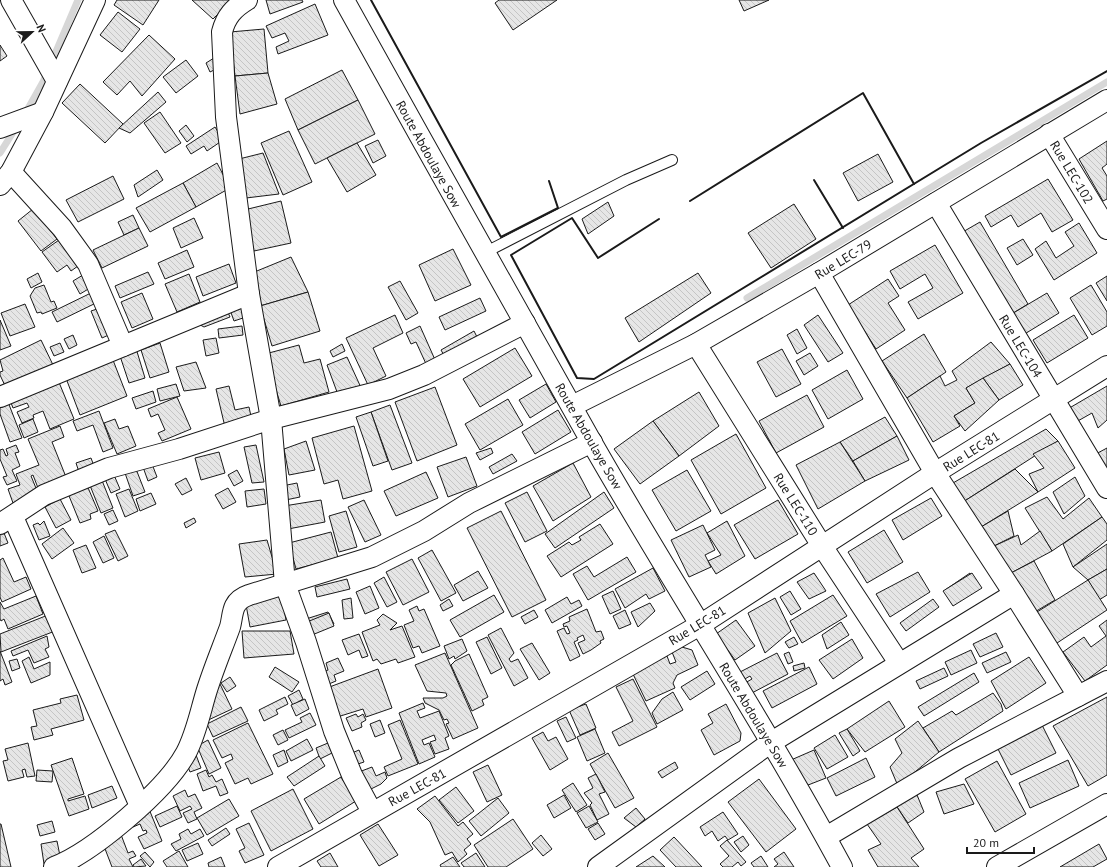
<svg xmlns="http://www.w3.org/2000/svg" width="1107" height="867" viewBox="0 0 1107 867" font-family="'PT Sans',sans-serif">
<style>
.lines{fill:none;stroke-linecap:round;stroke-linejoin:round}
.stream{stroke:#d7d7d7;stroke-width:7}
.building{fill:url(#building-back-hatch);stroke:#1a1a1a}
.service-casing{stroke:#1a1a1a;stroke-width:12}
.minor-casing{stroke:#1a1a1a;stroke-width:22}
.service{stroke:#fff;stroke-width:10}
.minor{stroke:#fff;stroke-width:20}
.wall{stroke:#1a1a1a;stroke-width:2}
.labels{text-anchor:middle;stroke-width:3;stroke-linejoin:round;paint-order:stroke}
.street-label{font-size:13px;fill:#1a1a1a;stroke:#fff}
</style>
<defs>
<pattern id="building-back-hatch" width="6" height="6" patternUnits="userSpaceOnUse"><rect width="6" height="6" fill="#e6e6e6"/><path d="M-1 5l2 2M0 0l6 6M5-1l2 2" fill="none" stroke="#c5c5c5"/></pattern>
</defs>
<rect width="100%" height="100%" fill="#fff"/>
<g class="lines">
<g class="stream">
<polyline points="25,114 43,82 78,0"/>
<polyline points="0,153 17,126"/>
<polyline points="747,298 1107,82"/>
</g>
</g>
<g class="building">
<polygon points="117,0 159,0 143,25 114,5"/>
<polygon points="192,0 232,0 213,19"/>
<polygon points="266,0 302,0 303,2 270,14"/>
<polygon points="499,0 557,0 513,30 495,3"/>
<polygon points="739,0 769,0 744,11"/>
<polygon points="315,4 328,35 278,54 276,47 289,41 285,33 272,38 266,26"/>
<polygon points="118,12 140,29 122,52 100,35"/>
<polygon points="264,29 268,73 235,76 230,32"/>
<polygon points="149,35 175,59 142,96 130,81 117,95 103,82"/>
<polygon points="0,45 7,56 0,61"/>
<polygon points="214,58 218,68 210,72 206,63"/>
<polygon points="186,60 198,76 176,93 163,77"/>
<polygon points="342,70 358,100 298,130 285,99"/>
<polygon points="268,73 277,104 240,114 235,76"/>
<polygon points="80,84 123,124 105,143 62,103"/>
<polygon points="158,92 166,102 130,133 119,128"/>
<polygon points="358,100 375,134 315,164 298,130"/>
<polygon points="160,112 181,143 165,153 144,123"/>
<polygon points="186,125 194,136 187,142 179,131"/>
<polygon points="215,127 223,140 207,151 204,146 191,154 186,146"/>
<polygon points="289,131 312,182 283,195 261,143"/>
<polygon points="378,140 386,156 373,163 365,146"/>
<polygon points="1107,141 1107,164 1102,168 1107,176 1107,199 1103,201 1079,159"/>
<polygon points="357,143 376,175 347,192 327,158"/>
<polygon points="263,153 279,194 246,198 239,159"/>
<polygon points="878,154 893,182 858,201 843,173"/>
<polygon points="217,163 230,188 196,207 183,183"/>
<polygon points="157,170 163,180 138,197 134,185"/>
<polygon points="113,176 124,199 78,222 66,200"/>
<polygon points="1048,179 1073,220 1052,232 1041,213 1018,227 1011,215 991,227 985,216"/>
<polygon points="183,183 196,207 150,232 136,208"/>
<polygon points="281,201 291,243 254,251 244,210"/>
<polygon points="608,202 614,216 588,234 582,219"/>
<polygon points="794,204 816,239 771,268 748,233"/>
<polygon points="33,209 57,239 41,251 18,221"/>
<polygon points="133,215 139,228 124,235 118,222"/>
<polygon points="194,218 203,238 181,248 173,228"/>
<polygon points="980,222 1028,304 1010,315 961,233"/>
<polygon points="1079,223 1097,253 1054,280 1035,249 1046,241 1056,258 1074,246 1065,232"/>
<polygon points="139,228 148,246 102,268 93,250"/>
<polygon points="1023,239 1033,255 1017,265 1007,248"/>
<polygon points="59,240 78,266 71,271 67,265 57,272 42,252"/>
<polygon points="935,245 963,293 918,319 908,302 933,288 925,274 900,289 890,271"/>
<polygon points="453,249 471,285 435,301 419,265"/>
<polygon points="187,250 194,267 165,279 158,263"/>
<polygon points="291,257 308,292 260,306 252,273"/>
<polygon points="229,264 236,283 203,296 196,277"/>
<polygon points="148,272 154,284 120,298 115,286"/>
<polygon points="38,273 42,282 31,288 27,279"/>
<polygon points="698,273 711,293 639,342 625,318"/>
<polygon points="189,274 200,302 177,312 165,284"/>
<polygon points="83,275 90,288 80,294 73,281"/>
<polygon points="1107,276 1107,301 1096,283"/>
<polygon points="888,279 899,296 888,303 905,330 876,349 848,305"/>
<polygon points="400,281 418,313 406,320 388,287"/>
<polygon points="44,285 51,302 54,301 57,308 42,314 41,312 37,313 30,296 35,288"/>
<polygon points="1091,285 1107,312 1107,326 1092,335 1070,298"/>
<polygon points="93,292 98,302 57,322 52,312"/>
<polygon points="308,292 320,331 272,346 260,306"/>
<polygon points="142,293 153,319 132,328 121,302"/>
<polygon points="1047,293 1059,313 1023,335 1010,315"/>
<polygon points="480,298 486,311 445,330 439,317"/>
<polygon points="245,301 246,317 234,321 229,307"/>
<polygon points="25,304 35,327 10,336 1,313"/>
<polygon points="103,307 113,333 102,338 91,311"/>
<polygon points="226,308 230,317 204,327 193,321"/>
<polygon points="395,315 403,333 373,348 386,376 368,385 346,338"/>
<polygon points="818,315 843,353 828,362 804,325"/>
<polygon points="1074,315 1088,338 1047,363 1033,340"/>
<polygon points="0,320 11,346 0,350"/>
<polygon points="242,326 243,335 219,338 218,329"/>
<polygon points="420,326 436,362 427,366 416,342 411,344 406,333"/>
<polygon points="797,329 807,348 797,354 787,335"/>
<polygon points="474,331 479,341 446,359 441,350"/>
<polygon points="924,334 946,372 907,398 882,361"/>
<polygon points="73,335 77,345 69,349 64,339"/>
<polygon points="216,338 219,353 206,356 203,340"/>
<polygon points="41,340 54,367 7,390 0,375 0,372 3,371 0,360"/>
<polygon points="991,342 1010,364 966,388 975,403 954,416 960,426 933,442 907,398 940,376 945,386 957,380 952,371"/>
<polygon points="60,343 64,352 54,356 50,347"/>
<polygon points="160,343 169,372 150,378 141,350"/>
<polygon points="342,344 345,351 333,357 330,351"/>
<polygon points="135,345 145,378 129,383 118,350"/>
<polygon points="299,345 304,363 320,359 329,392 281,406 265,354"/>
<polygon points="515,348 532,376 480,407 463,379"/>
<polygon points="782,349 801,384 776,397 757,362"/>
<polygon points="810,353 818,366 804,375 796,361"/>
<polygon points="111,355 127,396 80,415 64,373"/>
<polygon points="347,357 363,392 340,400 327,365"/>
<polygon points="196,362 206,388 184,391 176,367"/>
<polygon points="1010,364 1023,385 999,400 983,378"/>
<polygon points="847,370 863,399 828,419 812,390"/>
<polygon points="56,375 74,419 50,429 43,411 33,415 34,418 22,423 17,412 29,407 27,403 13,408 8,395"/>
<polygon points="983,378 999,400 965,431 954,416 975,403 966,388"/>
<polygon points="176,384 180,396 160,401 157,389"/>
<polygon points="546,384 556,402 530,418 519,400"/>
<polygon points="229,386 235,410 249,407 252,421 225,427 216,389"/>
<polygon points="1107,386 1107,420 1098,428 1092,413 1076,422 1066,410"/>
<polygon points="435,387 457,445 417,461 395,402"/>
<polygon points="153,391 156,402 136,409 132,398"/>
<polygon points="699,392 719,426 679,456 653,421"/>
<polygon points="807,395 824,427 776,453 759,421"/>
<polygon points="177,397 191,429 162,441 158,433 165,430 158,414 151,417 148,409"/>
<polygon points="508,399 523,425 480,450 465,424"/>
<polygon points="8,402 22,438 10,442 0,414 0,407"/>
<polygon points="390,405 412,463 392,470 371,412"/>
<polygon points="558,410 571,432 535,454 522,432"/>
<polygon points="99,411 113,448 103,452 93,425 77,431 73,421"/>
<polygon points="371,412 388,461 373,466 356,417"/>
<polygon points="885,417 897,436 853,461 840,442"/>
<polygon points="33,419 38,432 24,438 19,425"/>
<polygon points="115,419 119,429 128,426 136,446 117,454 104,423"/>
<polygon points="653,421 679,456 640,484 614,449"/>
<polygon points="60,426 64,437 52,442 66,477 38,488 33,475 31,476 38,493 13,503 8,489 20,485 16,474 39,465 28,439"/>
<polygon points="354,426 372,491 343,499 338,480 324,484 312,438"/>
<polygon points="1046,429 1058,441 963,502 953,483"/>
<polygon points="736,434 766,488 721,514 691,460"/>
<polygon points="897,436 909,460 865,481 853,461"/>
<polygon points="306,441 315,470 289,475 284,449"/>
<polygon points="1058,441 1075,468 1038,492 1029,474 1044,468 1033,454"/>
<polygon points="840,442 865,481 818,509 796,465"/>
<polygon points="16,445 19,452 15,453 20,466 12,470 17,481 7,485 3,477 7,476 0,459 0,450 3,449 6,456 8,455 6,449"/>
<polygon points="256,445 264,482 252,483 244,447"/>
<polygon points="491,448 493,453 480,460 476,453"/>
<polygon points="1107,448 1107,474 1094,455"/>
<polygon points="219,452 225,473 201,480 195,458"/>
<polygon points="512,454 517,461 493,474 489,467"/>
<polygon points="466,457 477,486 448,497 437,467"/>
<polygon points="91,458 94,466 79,472 76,463"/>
<polygon points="573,463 591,497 553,521 533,486"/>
<polygon points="152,464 157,477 148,481 143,467"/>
<polygon points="136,469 145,492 133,496 125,473"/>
<polygon points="1015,469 1038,492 981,527 963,502"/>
<polygon points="237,470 243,481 234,486 228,475"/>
<polygon points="687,470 711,511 676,531 652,490"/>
<polygon points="426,472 438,498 396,516 384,491"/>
<polygon points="114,475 120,489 111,493 105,479"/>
<polygon points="1075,477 1085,496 1064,514 1053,492"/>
<polygon points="101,478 113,508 101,513 89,483"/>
<polygon points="186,478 192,490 182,495 175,484"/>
<polygon points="86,483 98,511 90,514 91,519 80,523 67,491"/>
<polygon points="297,483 300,497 276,502 277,487"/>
<polygon points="228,488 236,502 223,509 215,495"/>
<polygon points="129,489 138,511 125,517 116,494"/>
<polygon points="264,489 266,504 247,507 245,491"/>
<polygon points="527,492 547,531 525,542 505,503"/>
<polygon points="604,492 614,508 555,548 545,534"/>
<polygon points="151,493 156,504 140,511 136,499"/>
<polygon points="1047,497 1063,519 1089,498 1102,517 1052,551 1025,508"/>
<polygon points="931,498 942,516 903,540 892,520"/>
<polygon points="60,499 71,520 56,528 45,507"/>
<polygon points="321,500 325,522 288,529 284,506"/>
<polygon points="364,500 381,535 365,542 348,507"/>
<polygon points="778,500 798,534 755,559 734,525"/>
<polygon points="113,510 118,521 109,525 104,514"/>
<polygon points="346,511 357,547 339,552 329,516"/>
<polygon points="501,511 546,600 512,617 467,528"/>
<polygon points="1008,511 1014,536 992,547 981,527"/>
<polygon points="1102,517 1107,524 1107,540 1073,567 1063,544"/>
<polygon points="194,518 196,522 186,528 184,523"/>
<polygon points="44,521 50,536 39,540 33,525 38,523 40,525"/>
<polygon points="727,521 745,556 716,574 708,561 721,555 707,533"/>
<polygon points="600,524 613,544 561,577 547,556 569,542 572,545 581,540 579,537"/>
<polygon points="703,525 715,550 705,555 711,567 689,577 671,540"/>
<polygon points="2,528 8,543 0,546 0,529"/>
<polygon points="63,528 74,543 52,559 42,544"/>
<polygon points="115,530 128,556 118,561 105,534"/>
<polygon points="884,530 903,562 867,583 848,552"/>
<polygon points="1040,531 1052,551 1011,573 992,547 1018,535 1021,545"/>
<polygon points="331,532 338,558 296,569 289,543"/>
<polygon points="104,536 114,558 103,563 93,542"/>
<polygon points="267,540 277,574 245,577 239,544"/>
<polygon points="1107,544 1107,569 1088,580 1073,567"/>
<polygon points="86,545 96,568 82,573 73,550"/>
<polygon points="432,550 456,593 441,601 418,558"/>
<polygon points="627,557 636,572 588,600 573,574 587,566 594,577"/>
<polygon points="3,558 14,582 26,577 31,589 2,602 0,597 0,560"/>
<polygon points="412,559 429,592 403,605 386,572"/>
<polygon points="1034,561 1055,600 1033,613 1011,573"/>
<polygon points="653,568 665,591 649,599 646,594 625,608 615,589"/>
<polygon points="1107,569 1107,595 1099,600 1088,580"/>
<polygon points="478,571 488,588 463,601 454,585"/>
<polygon points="918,572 930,592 890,617 876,594"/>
<polygon points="814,573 826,591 809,599 797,582"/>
<polygon points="970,573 979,586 954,602 945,590"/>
<polygon points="972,573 982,588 953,606 943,591"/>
<polygon points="384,577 397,602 387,607 374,583"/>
<polygon points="347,579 350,589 317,597 315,587"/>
<polygon points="1088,580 1107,610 1054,645 1037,612"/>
<polygon points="370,586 379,608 365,614 356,592"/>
<polygon points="613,591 621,609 610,614 602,596"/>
<polygon points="790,591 801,609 791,615 780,597"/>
<polygon points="281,593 286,620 250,627 245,599"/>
<polygon points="494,595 504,612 460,637 450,620"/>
<polygon points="833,595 847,616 802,643 790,621"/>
<polygon points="36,596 43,614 8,629 4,619 1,621 0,619 0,602 4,609"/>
<polygon points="567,597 571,604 579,600 582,606 552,623 545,610"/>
<polygon points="351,598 353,618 344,619 342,600"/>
<polygon points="775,598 791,631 765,653 748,613"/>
<polygon points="449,599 453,606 443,611 440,605"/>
<polygon points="933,599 939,607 906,631 900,623"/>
<polygon points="650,603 655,611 638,627 631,612"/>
<polygon points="417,606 419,611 424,609 440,646 422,653 419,646 413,648 404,625 414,621 409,610"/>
<polygon points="587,609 596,632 601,631 604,639 600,641 601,643 591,650 583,654 578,643 585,640 583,635 577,638 578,640 574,642 580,656 570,661 557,631 564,628 567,634 570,633 567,626 564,627 563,624 570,621 569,617"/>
<polygon points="534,610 538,617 525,624 521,617"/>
<polygon points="625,610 631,624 619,629 613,616"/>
<polygon points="328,612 334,624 310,632 306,619"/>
<polygon points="329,613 334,626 312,635 307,622"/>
<polygon points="383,614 397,623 390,630 402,626 415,657 398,663 396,659 381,664 377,659 373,661 362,632 380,625 377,620"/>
<polygon points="48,615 55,631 1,652 0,634"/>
<polygon points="736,620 755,646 735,660 716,634"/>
<polygon points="1107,620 1107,665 1085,681 1063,652 1084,637 1091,647 1106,636 1099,626"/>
<polygon points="841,622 849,635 827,649 822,635"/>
<polygon points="501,628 514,653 509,659 511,662 518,659 528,678 514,686 488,635"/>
<polygon points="242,631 290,631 294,654 244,658"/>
<polygon points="996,633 1003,647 980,657 973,644"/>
<polygon points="359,634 368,656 362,658 359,650 348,655 342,640"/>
<polygon points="47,636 49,647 45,649 49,657 34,663 28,650 13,656 11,651"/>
<polygon points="487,637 502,668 491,674 476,642"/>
<polygon points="794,637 798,644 789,648 785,642"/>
<polygon points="462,639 467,651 455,659 454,656 449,659 444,646"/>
<polygon points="852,639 863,658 833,679 819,660"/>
<polygon points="532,643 550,673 539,680 520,649"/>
<polygon points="682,647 692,650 698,665 677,675 673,683 675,688 646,701 632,672 667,656 670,664 676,662 672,652"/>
<polygon points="971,650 977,663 951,675 945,662"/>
<polygon points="0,651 12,682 5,685 3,679 0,681"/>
<polygon points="789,652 793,662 788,664 784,654"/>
<polygon points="1006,652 1011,662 987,673 982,663"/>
<polygon points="445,653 478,728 453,739 446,724 449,723 447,719 444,720 439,710 425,703 423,698 443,698 447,696 446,693 427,691 415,665"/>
<polygon points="777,653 788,674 750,694 745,683 752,679 750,676 743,680 740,672"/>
<polygon points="469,654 488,697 482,700 484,705 472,711 451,665 455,661"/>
<polygon points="29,657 34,669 50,662 50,675 31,683 22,661"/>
<polygon points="1029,657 1046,683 1006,709 991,681"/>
<polygon points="338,658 344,671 334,675 336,681 324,686 319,674 328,670 326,663"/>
<polygon points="17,659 20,668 12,671 9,661"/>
<polygon points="804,663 805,668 794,671 793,666"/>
<polygon points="275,667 299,682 292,692 269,677"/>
<polygon points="809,667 817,684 772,708 763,691"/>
<polygon points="944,668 948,676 920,689 916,681"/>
<polygon points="378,669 392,708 366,717 363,709 334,718 324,689"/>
<polygon points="707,671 715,684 690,700 681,687"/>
<polygon points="974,673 979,682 924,716 918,707"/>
<polygon points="230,677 236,686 227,692 221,683"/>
<polygon points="633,679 657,727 619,746 612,732 633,721 616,687"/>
<polygon points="220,684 232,709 204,722 209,689"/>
<polygon points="299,690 303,699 293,705 288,696"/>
<polygon points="673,692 683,710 657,724 652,713 662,699"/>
<polygon points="993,693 1001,704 1003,711 939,752 923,728 952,711 956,715"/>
<polygon points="77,695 84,720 51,729 53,735 34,740 31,727 37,726 33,710 61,703 60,699"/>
<polygon points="285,697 288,704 276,710 278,714 264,721 259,710"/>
<polygon points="1107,697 1107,775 1088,786 1053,726"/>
<polygon points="305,699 309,709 296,716 291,705"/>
<polygon points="889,701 905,727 865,752 847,729"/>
<polygon points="423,703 425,708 417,711 420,718 439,711 449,736 445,738 449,749 435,754 430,742 436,740 434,735 422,740 424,745 429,743 435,757 419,764 399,713"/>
<polygon points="586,704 596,728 580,735 569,710"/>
<polygon points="726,704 741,733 740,741 714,755 701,730 713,723 708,714"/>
<polygon points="241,707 248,721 213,737 207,724"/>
<polygon points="310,713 316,725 289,738 285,730 302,722 300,718"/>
<polygon points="356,714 358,717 363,714 366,720 361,723 362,727 352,731 346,718"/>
<polygon points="566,717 576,738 567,742 557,721"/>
<polygon points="380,720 385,733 375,737 370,724"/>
<polygon points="400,720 418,764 388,776 384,767 402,759 388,725"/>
<polygon points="918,721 939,752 898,786 890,767 902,753 895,739"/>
<polygon points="248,723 273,774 251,784 248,778 235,784 225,763 233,759 231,754 222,758 213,740"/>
<polygon points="1042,725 1056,753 1011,775 997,747"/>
<polygon points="595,729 605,753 587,761 577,737"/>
<polygon points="847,729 860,751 853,756 839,733"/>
<polygon points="283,730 288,740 278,745 273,735"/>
<polygon points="543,732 548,741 556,737 568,759 550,770 532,738"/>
<polygon points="835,735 848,757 827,769 814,748"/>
<polygon points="307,739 313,750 291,761 286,751"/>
<polygon points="208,740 221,768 209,774 197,746"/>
<polygon points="28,743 35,776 27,777 25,769 22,770 24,777 8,781 3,761 8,760 5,749"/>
<polygon points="328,743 332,753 320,759 316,748"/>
<polygon points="284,750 288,762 278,767 273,755"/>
<polygon points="359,750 364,762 352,766 347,755"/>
<polygon points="814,750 826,778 803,787 791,760"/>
<polygon points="608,753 634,798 615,808 590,764"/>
<polygon points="196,755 201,768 190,772 185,759"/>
<polygon points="319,756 325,766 294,786 287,777"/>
<polygon points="72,758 84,794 68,799 68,801 85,796 89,809 69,816 51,765"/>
<polygon points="866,758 875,777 836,796 827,778"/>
<polygon points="1068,760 1079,786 1030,808 1019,783"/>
<polygon points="997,761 1026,814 995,832 965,779"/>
<polygon points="675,762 678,768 662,778 658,772"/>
<polygon points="488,765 502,795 487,802 473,772"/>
<polygon points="372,767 376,776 385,772 387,778 381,784 367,791 359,772"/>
<polygon points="37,770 53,771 52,782 36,781"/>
<polygon points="206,770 209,777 212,775 216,782 222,779 228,793 220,796 216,786 203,791 197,774"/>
<polygon points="596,774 605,792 599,794 609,814 597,820 590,805 592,803 584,793 593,788 588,778"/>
<polygon points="341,777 356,801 319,824 304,799"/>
<polygon points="759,779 796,829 766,852 728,802"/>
<polygon points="573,783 587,805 576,812 562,790"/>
<polygon points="964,784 974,804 944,814 936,792"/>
<polygon points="112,786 117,798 92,808 88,795"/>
<polygon points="456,787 474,811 458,823 439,800"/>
<polygon points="293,789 313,829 271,851 251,811"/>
<polygon points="185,790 188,797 195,794 202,808 194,812 197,819 188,823 183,813 192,809 190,806 180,811 173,796"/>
<polygon points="915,790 924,812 908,823 897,807"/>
<polygon points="564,795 571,808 554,818 547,805"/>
<polygon points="435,796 458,826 463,822 473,834 467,839 471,844 464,850 467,854 458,862 452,852 445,855 430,822 417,809"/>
<polygon points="498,798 509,813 481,836 469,821"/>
<polygon points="229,799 239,816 207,835 197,818"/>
<polygon points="177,806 182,817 160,827 155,816"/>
<polygon points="589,806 598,822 586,828 577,813"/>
<polygon points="897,807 924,849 911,858 919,867 878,867 868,850 881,844 867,824"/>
<polygon points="636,808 645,819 636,827 624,818"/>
<polygon points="149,809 162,841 144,849 138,837 147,833 146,830 143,831 140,824 133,827 131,821"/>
<polygon points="723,812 738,834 728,840 725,836 718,841 712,831 705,836 700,827"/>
<polygon points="513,819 533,849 506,867 488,867 474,845"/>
<polygon points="52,821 55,832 40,836 37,825"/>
<polygon points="249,823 264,855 245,863 239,851 245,848 236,829"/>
<polygon points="598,823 605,834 595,840 588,829"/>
<polygon points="0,824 1,824 11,867 0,867"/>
<polygon points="378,824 398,855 379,866 360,835"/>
<polygon points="226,828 230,834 212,846 208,840"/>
<polygon points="188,829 191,834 200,829 204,836 176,851 171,844 181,839 179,834"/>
<polygon points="120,832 128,853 133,851 136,856 129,859 133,867 112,867 102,841"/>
<polygon points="541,835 552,849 543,856 532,843"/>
<polygon points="743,836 749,845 741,852 734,842"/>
<polygon points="674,837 702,867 676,867 660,850"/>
<polygon points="727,840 746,862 741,866 738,862 732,867 723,867 720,864 729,856 720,846"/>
<polygon points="57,841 61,861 44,864 41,844"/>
<polygon points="198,843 203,854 187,861 182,850"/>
<polygon points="1099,844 1107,859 1093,867 1060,867"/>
<polygon points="179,851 188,867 167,867 163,861"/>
<polygon points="145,852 154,862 150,867 140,856"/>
<polygon points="784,852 794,867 774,867 778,864 774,859"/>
<polygon points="330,853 338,867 321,867 317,861"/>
<polygon points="476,853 485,867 464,867 461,863"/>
<polygon points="653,856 665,867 636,867"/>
<polygon points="761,856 768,867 754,867 751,863"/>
<polygon points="221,857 225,867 209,867 208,863"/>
<polygon points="453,857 460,867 441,867 440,865"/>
<polygon points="141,859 146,866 134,867 133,865"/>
</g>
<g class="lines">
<defs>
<polyline id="service" points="484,253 626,180 672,160"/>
<g id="minor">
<polyline points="11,0 57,81"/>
<path d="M247,0C234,8 226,16 222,32L226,117L249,294L271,419L285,584L306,642L334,731L352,775L372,812"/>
<path d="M344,0C426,148 509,295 592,443C673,585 764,723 842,867"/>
<polyline points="0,128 43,112"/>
<polyline points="1049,134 1107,229"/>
<polyline points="11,172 62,228 88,264 123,346"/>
<polyline points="0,185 11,172 43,112 95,0"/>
<polyline points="936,203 1107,488"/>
<polyline points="819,273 935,473 1014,594 1078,696"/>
<polyline points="696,344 822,546 899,663"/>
<polyline points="0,397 249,294"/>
<polyline points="572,406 696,344 819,273 1107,100"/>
<polyline points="13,517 140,806"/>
<polyline points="0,524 44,495 109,468 179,449 271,419 389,389 424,375 525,323"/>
<polyline points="826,837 959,758 1107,681"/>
<path d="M54,867C93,852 166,790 186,753C196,734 200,713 206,693C213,670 222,649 230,627C232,620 232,612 235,606C238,600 243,597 249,595L372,557L424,531L469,503L592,442"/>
<polyline points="278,867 700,625 935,473 1107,366"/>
<polyline points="598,867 770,743 1014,594"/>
<polyline points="997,867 1107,804"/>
</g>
</defs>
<use href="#service" class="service-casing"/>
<use href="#minor" class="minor-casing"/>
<use href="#service" class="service"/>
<use href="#minor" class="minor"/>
<g class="wall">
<polyline points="371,0 501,237 558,208 549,181"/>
<polyline points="814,180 843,228"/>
<polyline points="690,201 863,93 914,184"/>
<polyline points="659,219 598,258 572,218 511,255 577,378 594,379 981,143 1107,71"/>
</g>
</g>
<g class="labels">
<g class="street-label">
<text transform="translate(429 154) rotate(61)" y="5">Route Abdoulaye Sow</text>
<text transform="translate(1072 172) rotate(59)" y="5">Rue LEC-102</text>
<text transform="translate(843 259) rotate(-31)" y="5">Rue LEC-79</text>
<text transform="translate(1021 346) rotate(59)" y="5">Rue LEC-104</text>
<text transform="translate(589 436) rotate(60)" y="5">Route Abdoulaye Sow</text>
<text transform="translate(971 451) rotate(-32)" y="5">Rue LEC-81</text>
<text transform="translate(796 504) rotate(58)" y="5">Rue LEC-110</text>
<text transform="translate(697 625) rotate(-31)" y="5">Rue LEC-81</text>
<text transform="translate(754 715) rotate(59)" y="5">Route Abdoulaye Sow</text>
<text transform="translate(417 787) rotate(-29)" y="5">Rue LEC-81</text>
</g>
</g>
<g transform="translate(32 32) rotate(68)" stroke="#ffffff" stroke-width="3" paint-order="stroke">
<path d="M0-3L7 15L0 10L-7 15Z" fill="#1a1a1a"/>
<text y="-6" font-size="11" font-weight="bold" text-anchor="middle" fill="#1a1a1a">N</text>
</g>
<path d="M967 847v6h67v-6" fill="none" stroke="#1a1a1a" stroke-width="2"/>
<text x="973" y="847" font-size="12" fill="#1a1a1a" stroke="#ffffff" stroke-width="3" paint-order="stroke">20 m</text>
</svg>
